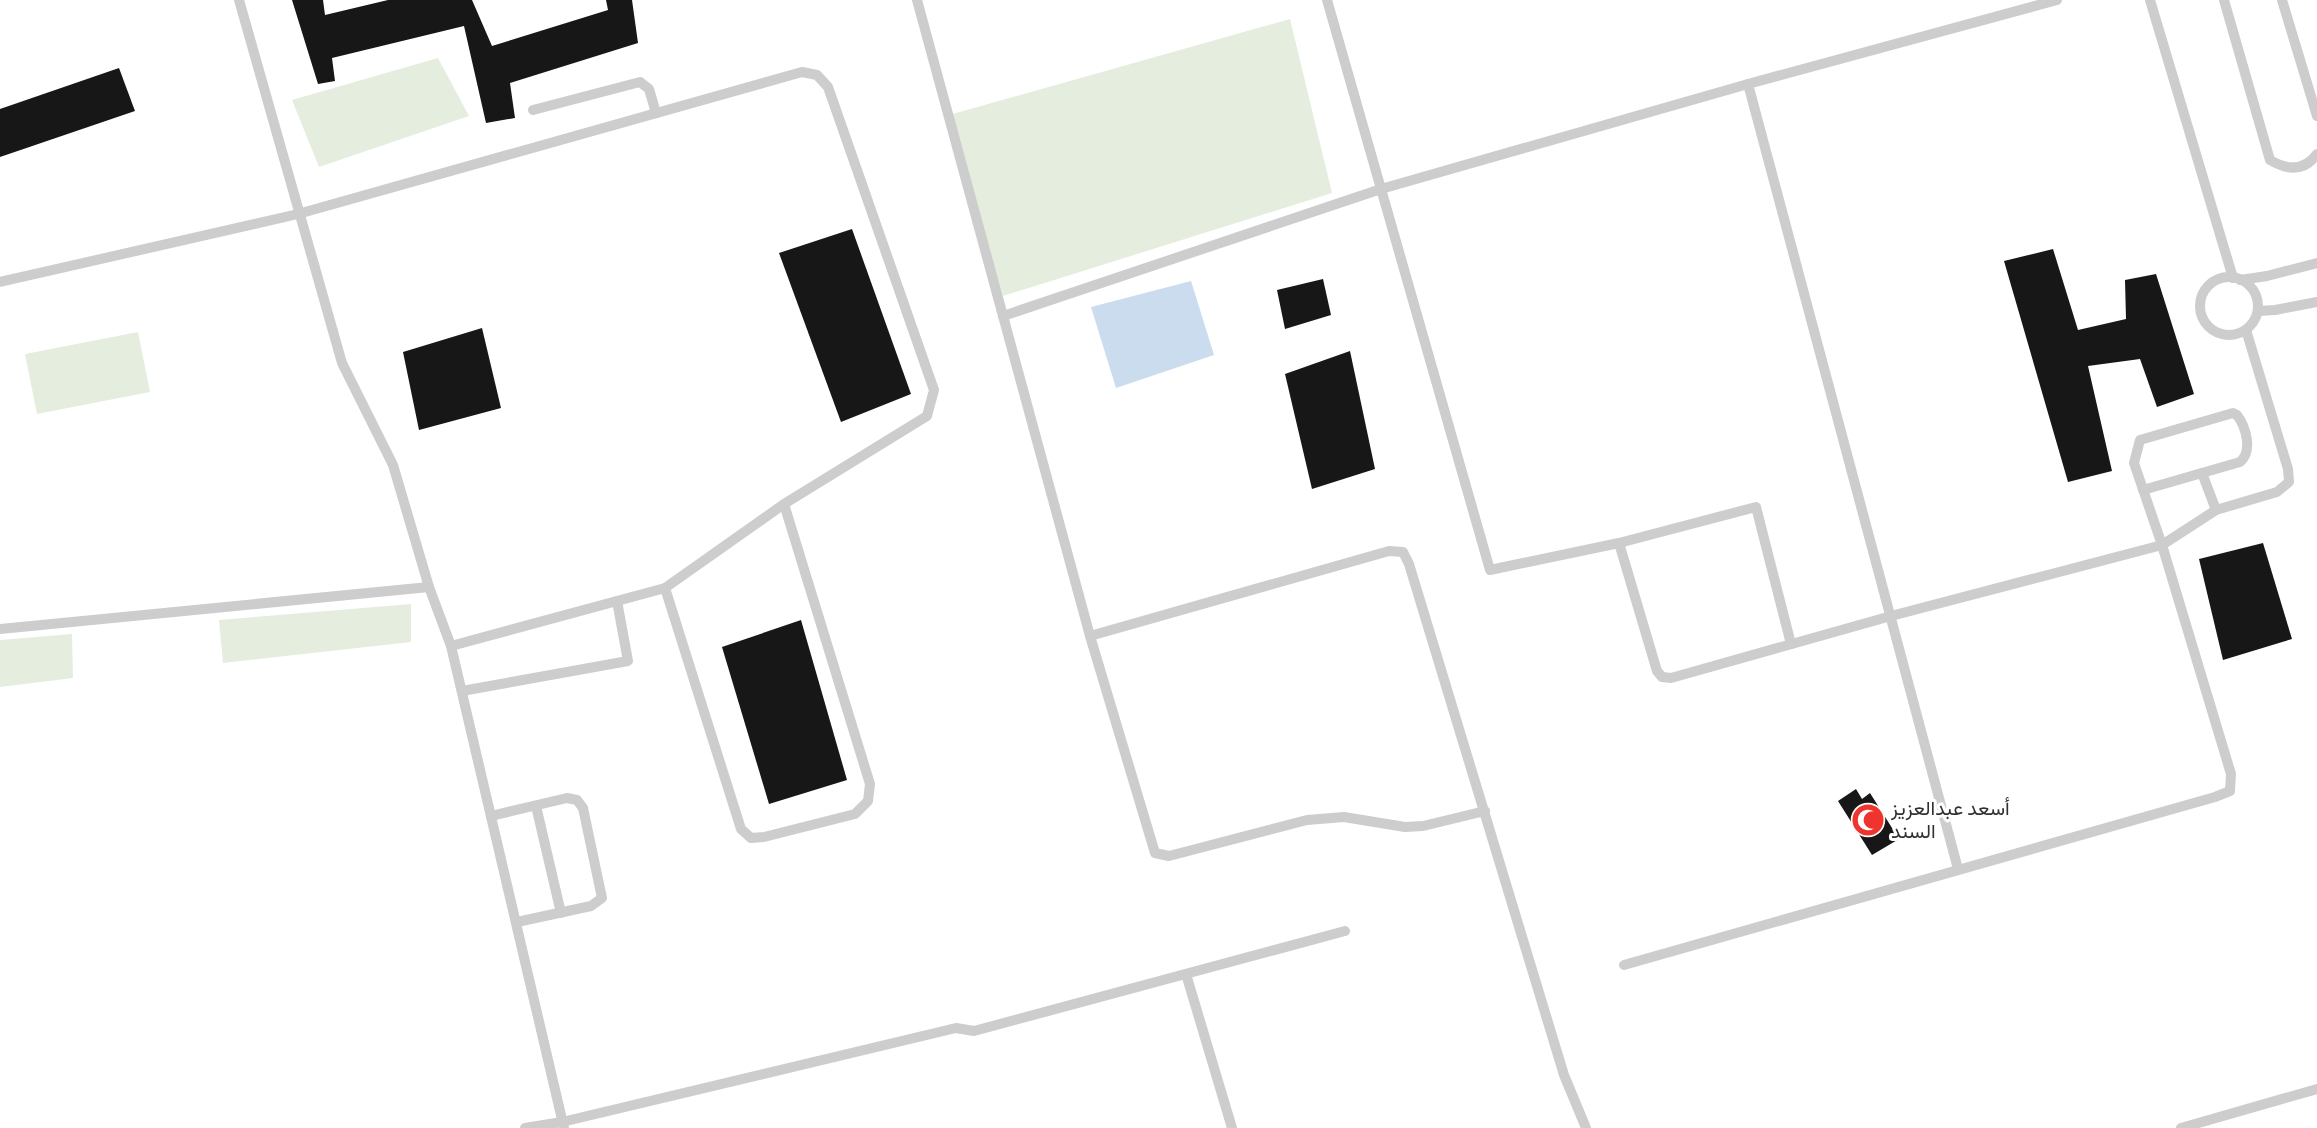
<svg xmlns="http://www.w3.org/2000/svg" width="2317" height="1128" viewBox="0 0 2317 1128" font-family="Barlow,Vazirmatn,sans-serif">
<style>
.green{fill:#e5eede}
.water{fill:#cadcee}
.building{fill:#171717}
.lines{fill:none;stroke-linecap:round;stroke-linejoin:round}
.service{stroke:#cdcdcd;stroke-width:10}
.labels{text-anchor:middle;stroke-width:6;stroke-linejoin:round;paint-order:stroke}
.poi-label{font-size:20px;fill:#303030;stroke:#fff;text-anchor:start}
</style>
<rect width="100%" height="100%" fill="#fff"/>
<g class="green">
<polygon points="1290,19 1332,193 1003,296 949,115"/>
<polygon points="438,58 469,116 319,167 292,100"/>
<polygon points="138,332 150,392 37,414 25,354"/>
<polygon points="411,604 411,642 223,663 219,620"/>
<polygon points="72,634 73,678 0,687 0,640"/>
</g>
<polygon class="water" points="1191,281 1214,355 1116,388 1091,307"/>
<g class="building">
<polygon points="292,0 323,0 325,15 388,0 472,0 492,46 608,10 606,0 632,0 638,43 510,83 515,118 486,123 464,26 332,58 335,81 318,84"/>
<polygon points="119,68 135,111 0,157 0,109"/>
<polygon points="852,229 911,394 841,422 779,253"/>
<polygon points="2053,249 2078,330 2126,319 2125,280 2156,274 2194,394 2157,407 2140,359 2088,366 2112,471 2068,482 2004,261"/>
<polygon points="1323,279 1331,315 1285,329 1277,290"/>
<polygon points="482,328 501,408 419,430 403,352"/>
<polygon points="1350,351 1375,469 1312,489 1285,374"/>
<polygon points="2263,543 2292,639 2223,660 2199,559"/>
<polygon points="801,620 847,780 769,804 722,647"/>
<polygon points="1856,789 1862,799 1870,793 1899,839 1872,855 1838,801"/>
</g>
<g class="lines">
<g class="service">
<polyline points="239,0 342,363 393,465 429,587 451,646 564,1128"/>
<polyline points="917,0 1003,316"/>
<polyline points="1327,0 1490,570 1619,543 1756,507 1791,644"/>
<polyline points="2150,0 2233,278"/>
<path d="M2224,0L2270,160C2287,170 2304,172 2317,154"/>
<polyline points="2282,0 2317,116"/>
<polyline points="1748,84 1958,869"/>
<polyline points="533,110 640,82 649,89 656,113"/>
<circle cx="2229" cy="306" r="29"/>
<polyline points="2240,280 2267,276 2317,263"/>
<polyline points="0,282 298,214 802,72 817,75 828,87 934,390 927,416 784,504 665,588 451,646"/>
<polyline points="2258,311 2275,310 2317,302"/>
<polyline points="2202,473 2216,510"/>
<polyline points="1619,543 1657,671 1662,677 1671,678 1891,616 2162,545 2216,510 2277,492 2289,482 2288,469 2246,330"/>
<polyline points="665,588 741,829 751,838 764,837 855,814 868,801 870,784 784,504"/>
<polyline points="0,629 429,587"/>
<polyline points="1090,636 1389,551 1403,552 1409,564 1564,1075 1586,1128"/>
<polyline points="462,691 628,661 617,601"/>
<polyline points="536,806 561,913"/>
<polyline points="1485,811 1423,826 1405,827 1344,817 1307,820 1169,856 1155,853 1090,636 1003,316 1381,189 1748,84 2057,0"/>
<polyline points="491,816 567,798 577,800 583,808 602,898 591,906 517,922"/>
<path d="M1624,965L2215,797L2230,791L2231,774L2162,545L2134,463L2140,440L2233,413L2237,415C2246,427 2253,451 2240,462L2143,490"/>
<polyline points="1186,974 1232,1128"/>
<polyline points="525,1128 562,1122 956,1028 974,1031 1345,931"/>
<polyline points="2181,1128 2317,1089"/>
</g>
</g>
<defs>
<symbol id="mosque-disc" viewBox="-11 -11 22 22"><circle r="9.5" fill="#ee342c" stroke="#fff"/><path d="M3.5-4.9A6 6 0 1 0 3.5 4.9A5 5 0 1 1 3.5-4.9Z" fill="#fff"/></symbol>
</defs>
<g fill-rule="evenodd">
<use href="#mosque-disc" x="1849" y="801" width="38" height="38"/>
</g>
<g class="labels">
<g class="poi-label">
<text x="1891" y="815">أسعد عبدالعزيز<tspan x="1891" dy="23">السند</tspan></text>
</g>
</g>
</svg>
